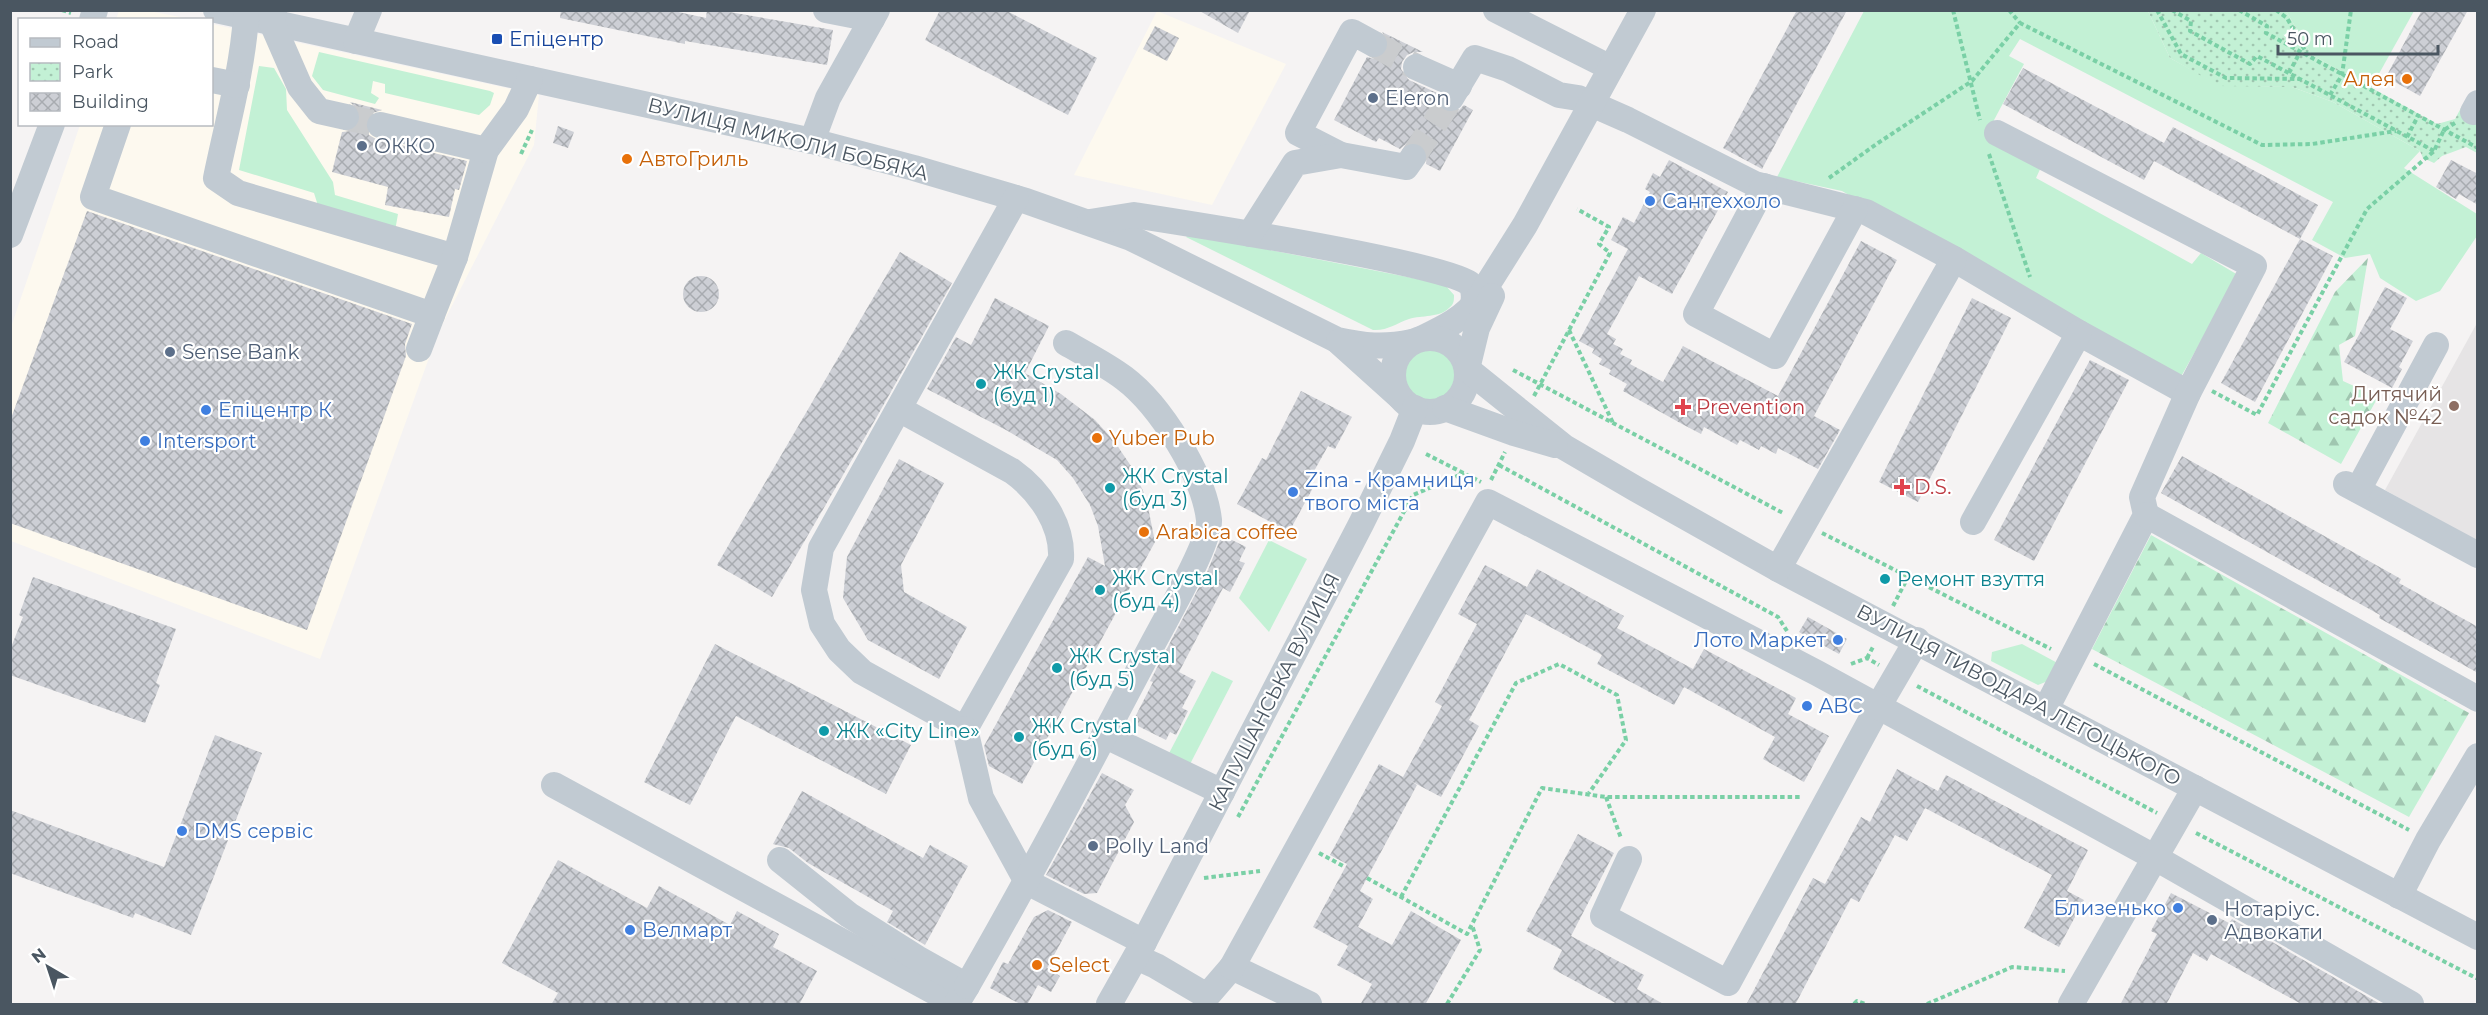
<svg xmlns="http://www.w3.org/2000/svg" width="2488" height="1015" viewBox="0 0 2488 1015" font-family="Montserrat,sans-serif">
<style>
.commercial{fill:#fdf9ef}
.education{fill:#e6e4e5}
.green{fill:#c3f1d5}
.forest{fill:url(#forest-firs)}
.park{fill:url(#park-dots)}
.building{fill:url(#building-cross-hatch)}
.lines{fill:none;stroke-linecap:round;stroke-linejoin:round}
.minor-tunnel{stroke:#caccce;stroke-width:26;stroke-dasharray:26 13;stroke-linecap:butt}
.path{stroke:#7ad0a6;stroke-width:4;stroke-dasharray:4.5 3;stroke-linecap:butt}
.minor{stroke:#c1cad2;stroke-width:26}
.transit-dot{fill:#1a4fb4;stroke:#fff;stroke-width:2}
.food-dot{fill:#e8710a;stroke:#fff;stroke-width:2}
.service-dot{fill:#5c6f8a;stroke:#fff;stroke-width:2}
.shop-dot{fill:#3f7fe0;stroke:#fff;stroke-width:2}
.culture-dot{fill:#0f9aa8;stroke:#fff;stroke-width:2}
.education-dot{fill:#8d6e63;stroke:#fff;stroke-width:2}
.health-dot{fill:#e0444e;stroke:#fff;stroke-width:2}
.labels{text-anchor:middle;stroke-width:4.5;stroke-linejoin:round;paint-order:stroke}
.transit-label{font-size:20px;fill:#164399;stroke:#fff;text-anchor:start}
.food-label{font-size:20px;fill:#c56008;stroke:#fff;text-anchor:start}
.service-label{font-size:20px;fill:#4e5e75;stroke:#fff;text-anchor:start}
.street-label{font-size:20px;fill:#4a5661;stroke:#fff}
.shop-label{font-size:20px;fill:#366cbe;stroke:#fff;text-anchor:start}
.culture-label{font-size:20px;fill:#0d838f;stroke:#fff;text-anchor:start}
.education-label{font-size:20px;fill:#785e54;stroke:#fff;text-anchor:end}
.health-label{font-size:20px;fill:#be3a42;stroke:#fff;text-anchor:start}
</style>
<defs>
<pattern id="forest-firs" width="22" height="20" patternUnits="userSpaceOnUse" patternTransform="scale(1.5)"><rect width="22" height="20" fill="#c3f1d5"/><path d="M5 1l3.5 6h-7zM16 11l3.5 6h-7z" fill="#a0c6b0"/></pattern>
<pattern id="park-dots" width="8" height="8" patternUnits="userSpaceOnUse" patternTransform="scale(1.5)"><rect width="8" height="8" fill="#c3f1d5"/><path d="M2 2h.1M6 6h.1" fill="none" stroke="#a0c6b0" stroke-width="1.8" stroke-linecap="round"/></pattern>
<pattern id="building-cross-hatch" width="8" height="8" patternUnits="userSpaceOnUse" patternTransform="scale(1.5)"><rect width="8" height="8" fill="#cdcfd5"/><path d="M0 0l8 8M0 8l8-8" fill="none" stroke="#a8abb0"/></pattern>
</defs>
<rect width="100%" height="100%" fill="#f5f3f3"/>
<g class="commercial">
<polygon points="119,11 149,11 191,19 116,19"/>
<polygon points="1157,11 1286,64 1212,205 1074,175"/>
<polygon points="212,24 539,95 534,145 438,333 320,659 11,541 11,327 80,125 212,124"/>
</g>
<polygon class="education" points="2477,323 2477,541 2385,490"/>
<g class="green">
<polygon points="1864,11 2148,11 2170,58 2219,85 2292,87 2333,102 2420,151 2404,168 2477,214 2477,236 2440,291 2416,301 2380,278 2370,254 2345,258 2312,240 2333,202 2020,39 2009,56 2024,64 1986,135 2042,165 2036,178 2192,264 2201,253 2238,275 2178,382 1842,191 1777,177"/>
<polygon points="2286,11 2414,11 2371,88 2312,55"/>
<polygon points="319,52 490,91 494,93 490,105 479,115 385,93 385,84 373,81 371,93 379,98 375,104 323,90 312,76"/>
<polygon points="259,66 274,68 286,89 287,110 333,182 335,195 398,214 395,231 320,212 314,193 239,170"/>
<path d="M1189,234L1433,282L1446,286L1454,295C1454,301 1454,304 1449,308C1439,318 1422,315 1409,319C1397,323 1387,331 1373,330L1186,237Z"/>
<circle cx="1430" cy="375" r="29"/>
<polygon points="1269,540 1307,559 1269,632 1239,598"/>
<polygon points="2022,644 2063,666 2053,679 2038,685 1991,661 1992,652"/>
<polygon points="1212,671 1233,681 1188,768 1166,759"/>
</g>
<g class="forest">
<polygon points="2368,258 2355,336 2339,345 2343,381 2378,397 2341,464 2268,423 2335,292"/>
<polygon points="2151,535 2469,713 2409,817 2092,649"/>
</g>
<polygon class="park" points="2148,11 2286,11 2312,55 2437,124 2455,119 2462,106 2478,116 2477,153 2466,147 2442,156 2434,163 2423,158 2420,151 2333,102 2292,87 2219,86 2170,58"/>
<g class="building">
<polygon points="561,10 669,10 706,18 707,10 718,10 833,30 827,65 685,41 685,44 560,18"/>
<polygon points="940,10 1005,10 1097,58 1068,115 925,40"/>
<polygon points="1198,10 1250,10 1238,33"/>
<polygon points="1797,10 1847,10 1762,169 1723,148"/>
<polygon points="2422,10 2468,10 2420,96 2386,77"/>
<polygon points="1155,26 1179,38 1167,61 1143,49"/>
<polygon points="1382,32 1423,52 1414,52 1407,55 1402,62 1401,69 1409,80 1437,93 1438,105 1443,110 1450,113 1458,111 1464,105 1473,110 1440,171 1426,164 1427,151 1421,144 1407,143 1400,149 1379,138 1376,142 1334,120 1367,57 1375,59 1387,52 1389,43"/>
<polygon points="2023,68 2164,143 2173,127 2318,205 2300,239 2154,161 2144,180 2003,104"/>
<polygon points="350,102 382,110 370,114 365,122 369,135 376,139 467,161 459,190 455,189 449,217 385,205 388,187 332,172 342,132 351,131 360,121 360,112"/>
<polygon points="558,126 574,132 568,148 553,143"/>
<polygon points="1669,160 1728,192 1672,294 1639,276 1607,334 1616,339 1613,344 1623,349 1620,354 1632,360 1630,364 1663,382 1683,346 1778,396 1861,241 1897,260 1814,416 1840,430 1818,469 1778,448 1776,454 1761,446 1759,450 1740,440 1737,445 1704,427 1701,434 1682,424 1623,391 1627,384 1609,374 1611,370 1599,364 1602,359 1592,353 1594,349 1579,341 1628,249 1611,240 1623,217 1634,223 1650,192 1645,189 1653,173 1660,177"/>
<polygon points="2451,160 2478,174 2478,205 2459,194 2456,199 2436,187"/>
<polygon points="87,211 412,324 405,344 406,356 307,630 10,523 10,421"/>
<polygon points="2300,239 2333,256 2255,402 2221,383"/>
<polygon points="900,252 952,283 875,420 772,597 717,565"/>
<circle cx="701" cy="294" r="18"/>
<polygon points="2385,287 2407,298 2390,329 2413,341 2399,367 2402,369 2392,388 2344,362"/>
<polygon points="995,298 1049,326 1025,373 1061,394 1095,420 1114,441 1131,466 1146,497 1155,542 1022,784 989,766 984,746 1088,557 1105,566 1098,526 1090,505 1073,478 1057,460 1006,430 927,389 956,337 971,345"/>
<polygon points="1972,298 2011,318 1918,502 1879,482"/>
<polygon points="2090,360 2129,380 2034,561 1994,540"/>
<polygon points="1301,391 1352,417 1335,449 1328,446 1308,482 1314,486 1289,532 1237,504 1262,458 1266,460"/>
<polygon points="2182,456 2401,579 2399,583 2478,627 2478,673 2379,618 2380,615 2161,493"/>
<polygon points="899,459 944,483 901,565 904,592 967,627 939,679 868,640 843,598 847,557"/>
<polygon points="1222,535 1246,547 1239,561 1245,563 1230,592 1223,588 1179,672 1196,681 1182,708 1188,711 1176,735 1170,732 1166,740 1132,723 1153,682 1150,681 1208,570"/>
<polygon points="1485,565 1527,587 1537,569 1624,616 1617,628 1693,669 1704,649 1796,698 1788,714 1829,736 1804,782 1763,759 1775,737 1684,687 1674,705 1597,664 1602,655 1526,614 1469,720 1479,726 1441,797 1409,780 1417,785 1360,891 1373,899 1358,927 1392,945 1411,911 1461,940 1425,1005 1360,1005 1372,984 1337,965 1348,946 1313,927 1347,864 1330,855 1379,764 1403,777 1442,706 1435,702 1477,624 1458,614"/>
<polygon points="33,577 176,629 156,683 160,685 145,723 10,675 10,650 23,617 19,615"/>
<polygon points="1808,617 1847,639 1839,654 1799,632"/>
<polygon points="715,644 911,745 886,794 736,716 690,805 644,782"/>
<polygon points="215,735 262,753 191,935 135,913 133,918 10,873 10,810 164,867"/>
<polygon points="1897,769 1938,791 1946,775 2088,850 2067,891 2084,900 2059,947 2024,928 2052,875 1925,808 1907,841 1895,835 1859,902 1851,898 1795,1005 1746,1005 1813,878 1825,884 1861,817 1870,822"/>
<polygon points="1102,773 1134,790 1125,805 1134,822 1097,893 1084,894 1046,875"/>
<polygon points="802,791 923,858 930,845 968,866 925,945 887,922 893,911 808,863 789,848 773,844"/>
<polygon points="1578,834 1614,853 1571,936 1644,975 1637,989 1665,1005 1619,1005 1553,969 1562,950 1526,931"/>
<polygon points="558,860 647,908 659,886 730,925 737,911 779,934 773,947 817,971 799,1005 551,1005 558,993 502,963"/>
<polygon points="2171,893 2229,923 2232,919 2382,1005 2303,1005 2211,954 2207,961 2193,953 2166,1005 2120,1005 2157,934 2151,931"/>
<polygon points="1048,910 1072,922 1047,968 1060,976 1051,992 1038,985 1027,1005 1022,1005 990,988 1003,962 1008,964 1034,917"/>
</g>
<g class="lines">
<g class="minor-tunnel">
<polyline points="1374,44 1416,67"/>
<polyline points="346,117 380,125"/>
<polyline points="1413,157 1451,98"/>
</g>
<g class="path">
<polyline points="62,10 71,13"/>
<polyline points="1953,10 1980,120"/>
<polyline points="2009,10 2020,23"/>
<polyline points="2157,10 2181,54 2226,78 2299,79"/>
<polyline points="2172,10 2191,21 2190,31 2250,64 2257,56 2434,151"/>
<polyline points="2239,10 2267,26 2266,33 2478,148"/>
<polyline points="2276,10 2287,18 2308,56"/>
<polyline points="2289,73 2300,52"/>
<polyline points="2330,95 2342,75 2351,10"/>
<polyline points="2407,137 2418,116"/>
<polyline points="521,154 532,130"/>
<polyline points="1989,154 2030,277"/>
<polyline points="1829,178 1878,143 1972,81 2020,23 2262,145 2312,144 2396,131"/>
<polyline points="1569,330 1613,423"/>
<polyline points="1513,370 1783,513"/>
<polyline points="2212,391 2257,415 2367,209 2434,151 2444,130 2455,123"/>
<polyline points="1534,396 1610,253 1599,244 1609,227 1577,209"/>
<polyline points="1426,454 1481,482"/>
<polyline points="1499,465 1778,617 1787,631"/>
<polyline points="1491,480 1505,452"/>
<polyline points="1822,533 2051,649"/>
<polyline points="1893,606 1908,577"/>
<polyline points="1867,658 1874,645"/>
<polyline points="1851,664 1867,658 1879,665"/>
<polyline points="2094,664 2409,830"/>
<polyline points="1917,686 2157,813"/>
<polyline points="1606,797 1621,838"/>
<polyline points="1238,817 1413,495 1464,473"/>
<polyline points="2196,833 2478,979"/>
<polyline points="1319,853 1345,867"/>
<polyline points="1204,878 1260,871"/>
<polyline points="1367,878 1467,934 1542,788 1606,797 1802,797"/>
<polyline points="1401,897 1516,683 1559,664 1617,695 1626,740 1589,793"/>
<polyline points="1447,1004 1480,950 1472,925"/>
<polyline points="1854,1004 1857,1001 1865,1004"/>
<polyline points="1927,1004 2012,967 2065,971"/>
</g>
<g class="minor">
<path d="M216,10L812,141L914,168L1026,201L1131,238L1337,340C1364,346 1384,348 1412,342"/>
<polyline points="826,10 872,19"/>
<polyline points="1496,10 1611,68"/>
<polyline points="274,11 272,23 300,87 319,111 346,117"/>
<path d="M246,17C242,72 227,124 216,178L238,193L455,257"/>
<polyline points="92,20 95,10"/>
<polyline points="356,41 369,10"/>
<polyline points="1416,67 1459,86"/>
<polyline points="212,80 237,85"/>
<polyline points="1451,98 1475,58 1508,69 1559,95 1578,98 1628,120 1755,184 1866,212 1954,259 2079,333 2188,393"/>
<polyline points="2473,112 2478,103"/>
<polyline points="118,124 93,197 432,315 455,257 486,150 516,109 530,79"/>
<polyline points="380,125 486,150"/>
<polyline points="1997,133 2254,266 2188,393 2142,497 2146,515 2046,709"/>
<polyline points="812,141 828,98 877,10"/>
<polyline points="1341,155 1298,133 1352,32 1374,44"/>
<polyline points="1764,186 1696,314 1775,356 1855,209"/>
<path d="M1090,222L1134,215C1179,222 1452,264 1470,284C1475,290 1474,299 1473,306"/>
<polyline points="1250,234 1295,163 1341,155 1406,167 1413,157"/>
<polyline points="10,235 52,124"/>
<path d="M1423,338C1444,328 1465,318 1479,298L1525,225L1643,10"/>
<circle cx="1430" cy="375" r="37"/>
<polyline points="1339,342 1399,396"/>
<polyline points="419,349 432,315"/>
<polyline points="1467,369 1564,447 1636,489 1778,569 2478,937"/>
<polyline points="1467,369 1477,328 1492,296"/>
<polyline points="1445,408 1514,433 1555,445"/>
<path d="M899,409L1012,471C1040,491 1063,525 1061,559L965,729L862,672L839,650L822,624L814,590L821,548L1016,198"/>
<polyline points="2346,484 2478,555"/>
<polyline points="2358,490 2436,345"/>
<polyline points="2146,515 2478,699"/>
<polyline points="1973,522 2079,333"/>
<polyline points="1778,569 1954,259"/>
<polyline points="965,729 981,798 1027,882 1144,942"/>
<polyline points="1104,735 1222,792"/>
<polyline points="554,785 957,1004"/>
<polyline points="1629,859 1603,916 1728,983 1878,707 1917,640"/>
<polyline points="780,860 849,915 917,958 967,986 958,1001"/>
<polyline points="2399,896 2428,840 2478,756"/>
<polyline points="1136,957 1156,966 1207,996 1232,967 1309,1004"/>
<polyline points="1232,967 1488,502 1817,673 2154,857 2411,1004"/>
<path d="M967,986C1031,875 1091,761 1151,647C1163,624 1211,541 1209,520C1204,475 1160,405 1124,378C1107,365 1085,354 1066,343"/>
<polyline points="1109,1004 1144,942 1361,524 1402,441 1415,408"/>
<polyline points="2071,1004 2195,788"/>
</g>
</g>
<rect class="transit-dot" x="491" y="33" width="12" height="12" rx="3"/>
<g class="food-dot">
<circle cx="2407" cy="79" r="6"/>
<circle cx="627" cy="159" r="6"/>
<circle cx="1097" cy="438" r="6"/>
<circle cx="1144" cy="532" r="6"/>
<circle cx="1037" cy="965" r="6"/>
</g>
<g class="service-dot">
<circle cx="1373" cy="98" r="6"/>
<circle cx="362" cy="146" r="6"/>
<circle cx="170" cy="352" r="6"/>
<circle cx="1093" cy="846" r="6"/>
<circle cx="2212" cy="920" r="6"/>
</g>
<g class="shop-dot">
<circle cx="1650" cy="201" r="6"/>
<circle cx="206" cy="410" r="6"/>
<circle cx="145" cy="441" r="6"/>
<circle cx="1293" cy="492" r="6"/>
<circle cx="1838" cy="640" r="6"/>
<circle cx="1807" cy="706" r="6"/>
<circle cx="182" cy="831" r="6"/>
<circle cx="2178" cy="908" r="6"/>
<circle cx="630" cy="930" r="6"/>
</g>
<g class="culture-dot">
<circle cx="981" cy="384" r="6"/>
<circle cx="1110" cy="488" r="6"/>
<circle cx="1885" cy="579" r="6"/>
<circle cx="1100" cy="590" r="6"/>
<circle cx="1057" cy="668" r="6"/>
<circle cx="824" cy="731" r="6"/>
<circle cx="1019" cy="737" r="6"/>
</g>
<circle class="education-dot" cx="2454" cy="406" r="6"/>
<g class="health-dot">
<path d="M1680 398h6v6h6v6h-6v6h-6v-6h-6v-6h6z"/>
<path d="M1899 478h6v6h6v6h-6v6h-6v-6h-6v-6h6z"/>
</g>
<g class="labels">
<g class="transit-label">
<text x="509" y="46">Епіцентр</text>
</g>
<g class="food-label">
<text x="2395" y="86" text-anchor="end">Алея</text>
<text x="639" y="166">АвтоГриль</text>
<text x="1109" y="445">Yuber Pub</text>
<text x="1156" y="539">Arabica coffee</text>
<text x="1049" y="972">Select</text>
</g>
<g class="service-label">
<text x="1385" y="105">Eleron</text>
<text x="374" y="153">ОККО</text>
<text x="182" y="359">Sense Bank</text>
<text x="1105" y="853">Polly Land</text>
<text x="2224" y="916">Нотаріус.<tspan x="2224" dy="23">Адвокати</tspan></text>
</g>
<g class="street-label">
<text transform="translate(788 139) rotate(14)" y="7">ВУЛИЦЯ МИКОЛИ БОБЯКА</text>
<text transform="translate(1274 692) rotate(-63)" y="7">КАПУШАНСЬКА ВУЛИЦЯ</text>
<text transform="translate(2019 695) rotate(28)" y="7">ВУЛИЦЯ ТИВОДАРА ЛЕГОЦЬКОГО</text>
</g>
<g class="shop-label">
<text x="1662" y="208">Сантеххоло</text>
<text x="218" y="417">Епіцентр К</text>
<text x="157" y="448">Intersport</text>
<text x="1305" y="487">Zina - Крамниця<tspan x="1305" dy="23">твого міста</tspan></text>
<text x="1826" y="647" text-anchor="end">Лото Маркет</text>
<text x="1819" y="713">ABC</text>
<text x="194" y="838">DMS сервіс</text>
<text x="2166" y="915" text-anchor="end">Близенько</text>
<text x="642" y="937">Велмарт</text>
</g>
<g class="culture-label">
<text x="993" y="379">ЖК Crystal<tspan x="993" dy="23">(буд 1)</tspan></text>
<text x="1122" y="483">ЖК Crystal<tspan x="1122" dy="23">(буд 3)</tspan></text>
<text x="1112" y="585">ЖК Crystal<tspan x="1112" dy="23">(буд 4)</tspan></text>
<text x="1897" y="586">Ремонт взуття</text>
<text x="1069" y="663">ЖК Crystal<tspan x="1069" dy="23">(буд 5)</tspan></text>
<text x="1031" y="733">ЖК Crystal<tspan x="1031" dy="23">(буд 6)</tspan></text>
<text x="836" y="738">ЖК «City Line»</text>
</g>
<g class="education-label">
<text x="2442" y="401">Дитячий<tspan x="2442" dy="23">садок №42</tspan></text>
</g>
<g class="health-label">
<text x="1696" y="414">Prevention</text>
<text x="1914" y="494">D.S.</text>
</g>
</g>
<rect width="2488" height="1015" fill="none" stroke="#4a5661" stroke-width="24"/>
<rect x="18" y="18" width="195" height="108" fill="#ffffff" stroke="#b7bbc0" stroke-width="1.5"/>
<rect x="30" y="38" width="30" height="9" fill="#c1cad2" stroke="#b7bbc0" stroke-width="1.5"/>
<text x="72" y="48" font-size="18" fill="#4a5661">Road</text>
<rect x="30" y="63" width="30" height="18" fill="url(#park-dots)" stroke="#b7bbc0" stroke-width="1.5"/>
<text x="72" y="78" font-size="18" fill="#4a5661">Park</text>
<rect x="30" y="93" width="30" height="18" fill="url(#building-cross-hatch)" stroke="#b7bbc0" stroke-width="1.5"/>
<text x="72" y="108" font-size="18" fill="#4a5661">Building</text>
<g transform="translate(48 967) rotate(321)" stroke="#ffffff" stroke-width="4.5" paint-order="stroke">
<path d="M0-4.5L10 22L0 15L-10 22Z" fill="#4a5661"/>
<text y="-9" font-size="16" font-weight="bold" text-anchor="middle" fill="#4a5661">N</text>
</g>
<path d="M2278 45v9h160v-9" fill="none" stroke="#4a5661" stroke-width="3"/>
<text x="2287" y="45" font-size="18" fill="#4a5661" stroke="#ffffff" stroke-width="4.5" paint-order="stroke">50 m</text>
</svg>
